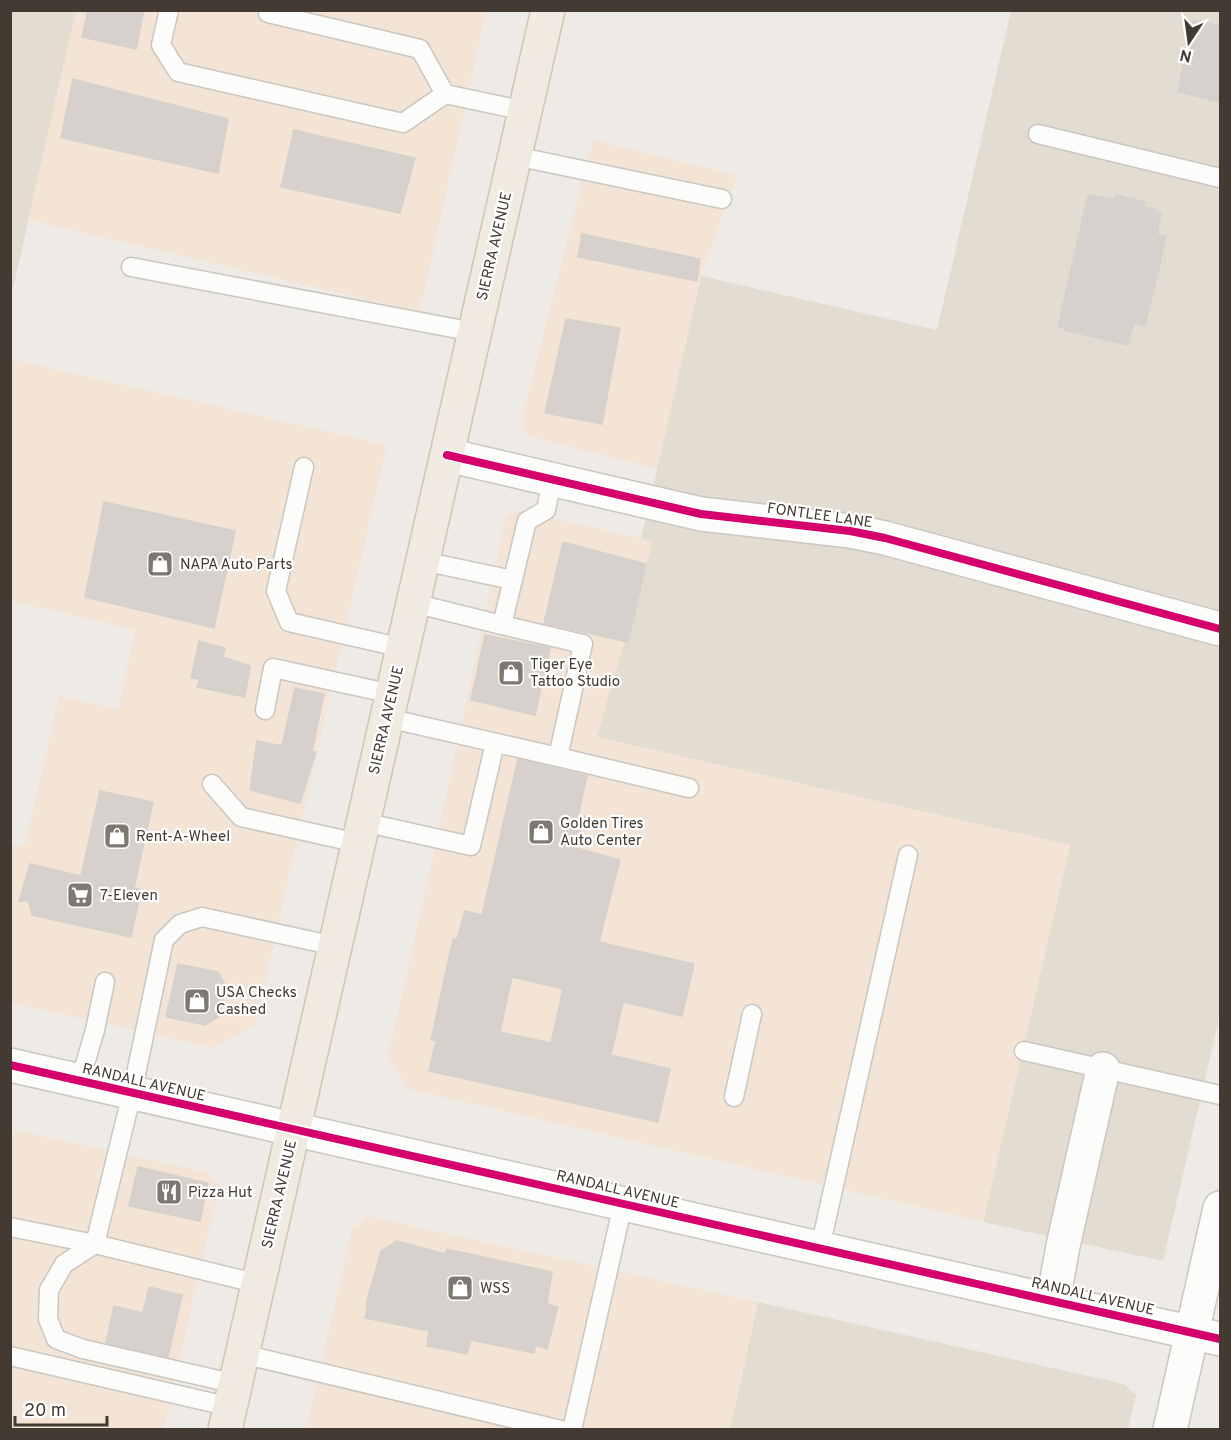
<svg xmlns="http://www.w3.org/2000/svg" width="1231" height="1440" viewBox="0 0 1231 1440" font-family="Overpass,sans-serif">
<style>
.residential{fill:#e3dcd1}
.commercial{fill:#f3e4d6}
.building{fill:#d6d1cc;stroke:#d6d1cb;stroke-width:1.5;fill-rule:evenodd}
.lines{fill:none;stroke-linecap:round;stroke-linejoin:round}
.service-casing{stroke:#cac6c1;stroke-width:21}
.minor-casing{stroke:#cac6c1;stroke-width:36}
.tertiary-casing{stroke:#cac6c1;stroke-width:36}
.primary-casing{stroke:#d2c5b1;stroke-width:36}
.service{stroke:#fcfcfb;stroke-width:18}
.minor{stroke:#fcfcfb;stroke-width:33}
.tertiary{stroke:#fcfcfb;stroke-width:33}
.primary{stroke:#f0eae1;stroke-width:33}
.cycleway-casing{stroke:#fff;stroke-width:11}
.cycleway{stroke:#d6006c;stroke-width:8}
.labels{text-anchor:middle;stroke-width:4.5;stroke-linejoin:round;paint-order:stroke}
.street-label{font-size:15px;fill:#433b32;stroke:#fff}
.poi-label{font-size:15px;fill:#433b32;stroke:#fff;text-anchor:start}
</style>
<rect width="100%" height="100%" fill="#eeeae5"/>
<g class="residential">
<polygon points="11,10 76,11 11,297 10,11"/>
<polygon points="1011,11 1220,11 1220,1014 1163,1261 983,1222 1070,845 596,737 701,276 937,330"/>
<polygon points="758,1302 1124,1384 1136,1395 1128,1429 730,1429"/>
</g>
<g class="commercial">
<polygon points="76,11 486,11 420,312 28,220"/>
<polygon points="593,140 737,175 701,276 657,469 528,436 520,426"/>
<polygon points="11,359 387,445 255,1025 213,1048 11,1003 11,844 25,846 59,696 118,709 135,630 11,601"/>
<polygon points="513,511 523,511 653,541 597,737 1070,845 983,1222 407,1089 388,1056 428,879 506,517"/>
<polygon points="11,1129 207,1172 219,1185 164,1429 11,1430"/>
<polygon points="368,1216 758,1302 730,1429 306,1430 352,1229"/>
</g>
<g class="building">
<polygon points="88,10 144,10 136,49 82,37"/>
<polygon points="1192,21 1219,25 1221,37 1221,102 1178,92"/>
<polygon points="73,79 228,119 218,173 61,138"/>
<polygon points="294,130 415,158 400,213 281,187"/>
<polygon points="1088,195 1115,200 1116,195 1145,202 1144,207 1155,209 1154,211 1161,213 1157,234 1166,236 1160,264 1145,326 1134,323 1128,345 1064,330 1064,328 1058,327"/>
<polygon points="582,234 700,259 697,281 578,257"/>
<polygon points="566,319 620,328 602,424 545,413"/>
<polygon points="104,502 235,531 214,628 85,597"/>
<polygon points="563,542 646,564 628,642 544,623"/>
<polygon points="485,635 550,648 535,715 471,700"/>
<polygon points="199,641 225,648 223,657 250,666 245,697 197,687 200,679 191,678"/>
<polygon points="295,688 324,694 312,752 316,752 300,803 250,790 257,741 282,746"/>
<path d="M518,759L587,776L578,816H585L577,848L620,860L599,942L694,964L682,1016L623,1002L611,1055L670,1069L658,1122L429,1071L436,1041L431,1040L453,939H457L465,911L482,915ZM512,977L563,989L551,1043L500,1032Z"/>
<polygon points="100,791 153,802 134,888 141,890 131,937 32,915 29,901 19,901 30,864 81,876"/>
<polygon points="178,964 218,972 226,986 221,1015 205,1025 166,1017"/>
<polygon points="138,1167 208,1183 200,1221 129,1206"/>
<polygon points="397,1241 445,1254 447,1249 552,1272 547,1304 558,1307 547,1349 536,1345 534,1353 471,1340 467,1354 427,1346 429,1331 365,1318 368,1305 366,1304 381,1251"/>
<polygon points="149,1287 182,1295 168,1357 106,1343 114,1306 143,1313"/>
</g>
<g class="lines">
<defs>
<g id="service">
<polyline points="169,10 161,45 178,72 403,123 445,94 525,111"/>
<polyline points="269,10 268,13 420,49 445,94"/>
<polyline points="1038,134 1220,178"/>
<polyline points="515,156 722,199"/>
<polyline points="131,267 474,332"/>
<polyline points="304,467 276,591 289,622 403,648"/>
<polyline points="423,561 512,580"/>
<polyline points="413,603 502,625"/>
<polyline points="265,710 273,668 392,694"/>
<polyline points="387,718 558,757 583,644 502,625 527,521 546,510 552,480"/>
<polyline points="558,757 689,788"/>
<polyline points="212,784 241,817 358,843"/>
<polyline points="363,822 471,846 495,743"/>
<polyline points="1024,1051 1220,1095"/>
<polyline points="80,1081 95,1030 105,982"/>
<polyline points="734,1097 752,1014"/>
<polyline points="10,1227 95,1244"/>
<polyline points="95,1244 64,1264 49,1290 48,1319 56,1339 83,1349 236,1384"/>
<polyline points="820,1248 908,855"/>
<polyline points="259,1284 95,1244 132,1093 164,940 180,924 202,917 335,946"/>
<polyline points="242,1354 561,1430"/>
<polyline points="10,1356 231,1407"/>
<polyline points="572,1430 623,1204"/>
</g>
<g id="minor">
<polyline points="447,455 701,514 850,531 885,538 1220,629"/>
<polyline points="1053,1301 1063,1246 1103,1069"/>
<polyline points="1170,1430 1220,1208"/>
</g>
<polyline id="tertiary" points="10,1065 1220,1339"/>
<polyline id="primary" points="225,1430 548,10"/>
</defs>
<use href="#service" class="service-casing"/>
<use href="#minor" class="minor-casing"/>
<use href="#tertiary" class="tertiary-casing"/>
<use href="#primary" class="primary-casing"/>
<use href="#service" class="service"/>
<use href="#minor" class="minor"/>
<use href="#tertiary" class="tertiary"/>
<use href="#primary" class="primary"/>
<defs>
<g id="cycleway">
<polyline points="447,455 701,514 850,531 885,538 1220,629"/>
<polyline points="10,1065 1220,1339"/>
</g>
</defs>
<use href="#cycleway" class="cycleway-casing"/>
<use href="#cycleway" class="cycleway"/>
</g>
<defs>
<symbol id="shop-square" viewBox="-11 -11 22 22"><rect x="-9" y="-9" width="18" height="18" rx="4" fill="#7f7871" stroke="#fff"/><path d="M-5-2.5h2.3a2.7 3.5 0 0 1 5.4 0H5L5.5 6h-11ZM-1.5-2.5h3a1.5 2.3 0 0 0-3 0Z" fill="#fff"/></symbol>
<symbol id="supermarket-square" viewBox="-11 -11 22 22"><rect x="-9" y="-9" width="18" height="18" rx="4" fill="#7f7871" stroke="#fff"/><path d="M-6-5.5h2.5l.6 2H6L4.5 2H-2.5L-4.4-4H-6ZM-1.5 3.2a1.3 1.3 0 1 0 .1 0ZM3 3.2a1.3 1.3 0 1 0 .1 0Z" fill="#fff"/></symbol>
<symbol id="restaurant-square" viewBox="-11 -11 22 22"><rect x="-9" y="-9" width="18" height="18" rx="4" fill="#7f7871" stroke="#fff"/><path d="M-5-6h1v4h1v-4h1v4h1v-4h1v5L-1.5 .5V6h-2V.5L-5-1ZM5-6V6H3V1.5H1.5Q1.5-4 5-6Z" fill="#fff"/></symbol>
</defs>
<g fill-rule="evenodd">
<use href="#shop-square" x="145" y="549" width="30" height="30"/>
<use href="#shop-square" x="496" y="658" width="30" height="30"/>
<use href="#shop-square" x="526" y="817" width="30" height="30"/>
<use href="#shop-square" x="102" y="821" width="30" height="30"/>
<use href="#supermarket-square" x="65" y="880" width="30" height="30"/>
<use href="#shop-square" x="182" y="986" width="30" height="30"/>
<use href="#restaurant-square" x="154" y="1177" width="30" height="30"/>
<use href="#shop-square" x="445" y="1273" width="30" height="30"/>
</g>
<g class="labels">
<g class="street-label">
<text transform="translate(494 246) rotate(-77)" y="5">SIERRA AVENUE</text>
<text transform="translate(820 515) rotate(8)" y="5">FONTLEE LANE</text>
<text transform="translate(386 720) rotate(-77)" y="5">SIERRA AVENUE</text>
<text transform="translate(144 1082) rotate(13)" y="5">RANDALL AVENUE</text>
<text transform="translate(618 1189) rotate(13)" y="5">RANDALL AVENUE</text>
<text transform="translate(279 1194) rotate(-77)" y="5">SIERRA AVENUE</text>
<text transform="translate(1093 1296) rotate(13)" y="5">RANDALL AVENUE</text>
</g>
<g class="poi-label">
<text x="180" y="569">NAPA Auto Parts</text>
<text x="530" y="669">Tiger Eye<tspan x="530" dy="17">Tattoo Studio</tspan></text>
<text x="560" y="828">Golden Tires<tspan x="560" dy="17">Auto Center</tspan></text>
<text x="136" y="841">Rent-A-Wheel</text>
<text x="100" y="900">7-Eleven</text>
<text x="216" y="997">USA Checks<tspan x="216" dy="17">Cashed</tspan></text>
<text x="188" y="1197">Pizza Hut</text>
<text x="480" y="1293">WSS</text>
</g>
</g>
<rect width="1231" height="1440" fill="none" stroke="#433b32" stroke-width="24"/>
<g transform="translate(1189 42) rotate(193)" stroke="#ffffff" stroke-width="4.5" paint-order="stroke">
<path d="M0-4.5L10 22L0 15L-10 22Z" fill="#433b32"/>
<text y="-9" font-size="16" font-weight="bold" text-anchor="middle" fill="#433b32">N</text>
</g>
<path d="M15 1416v9h92v-9" fill="none" stroke="#433b32" stroke-width="3"/>
<text x="24" y="1416" font-size="18" fill="#433b32" stroke="#ffffff" stroke-width="4.5" paint-order="stroke">20 m</text>
</svg>
